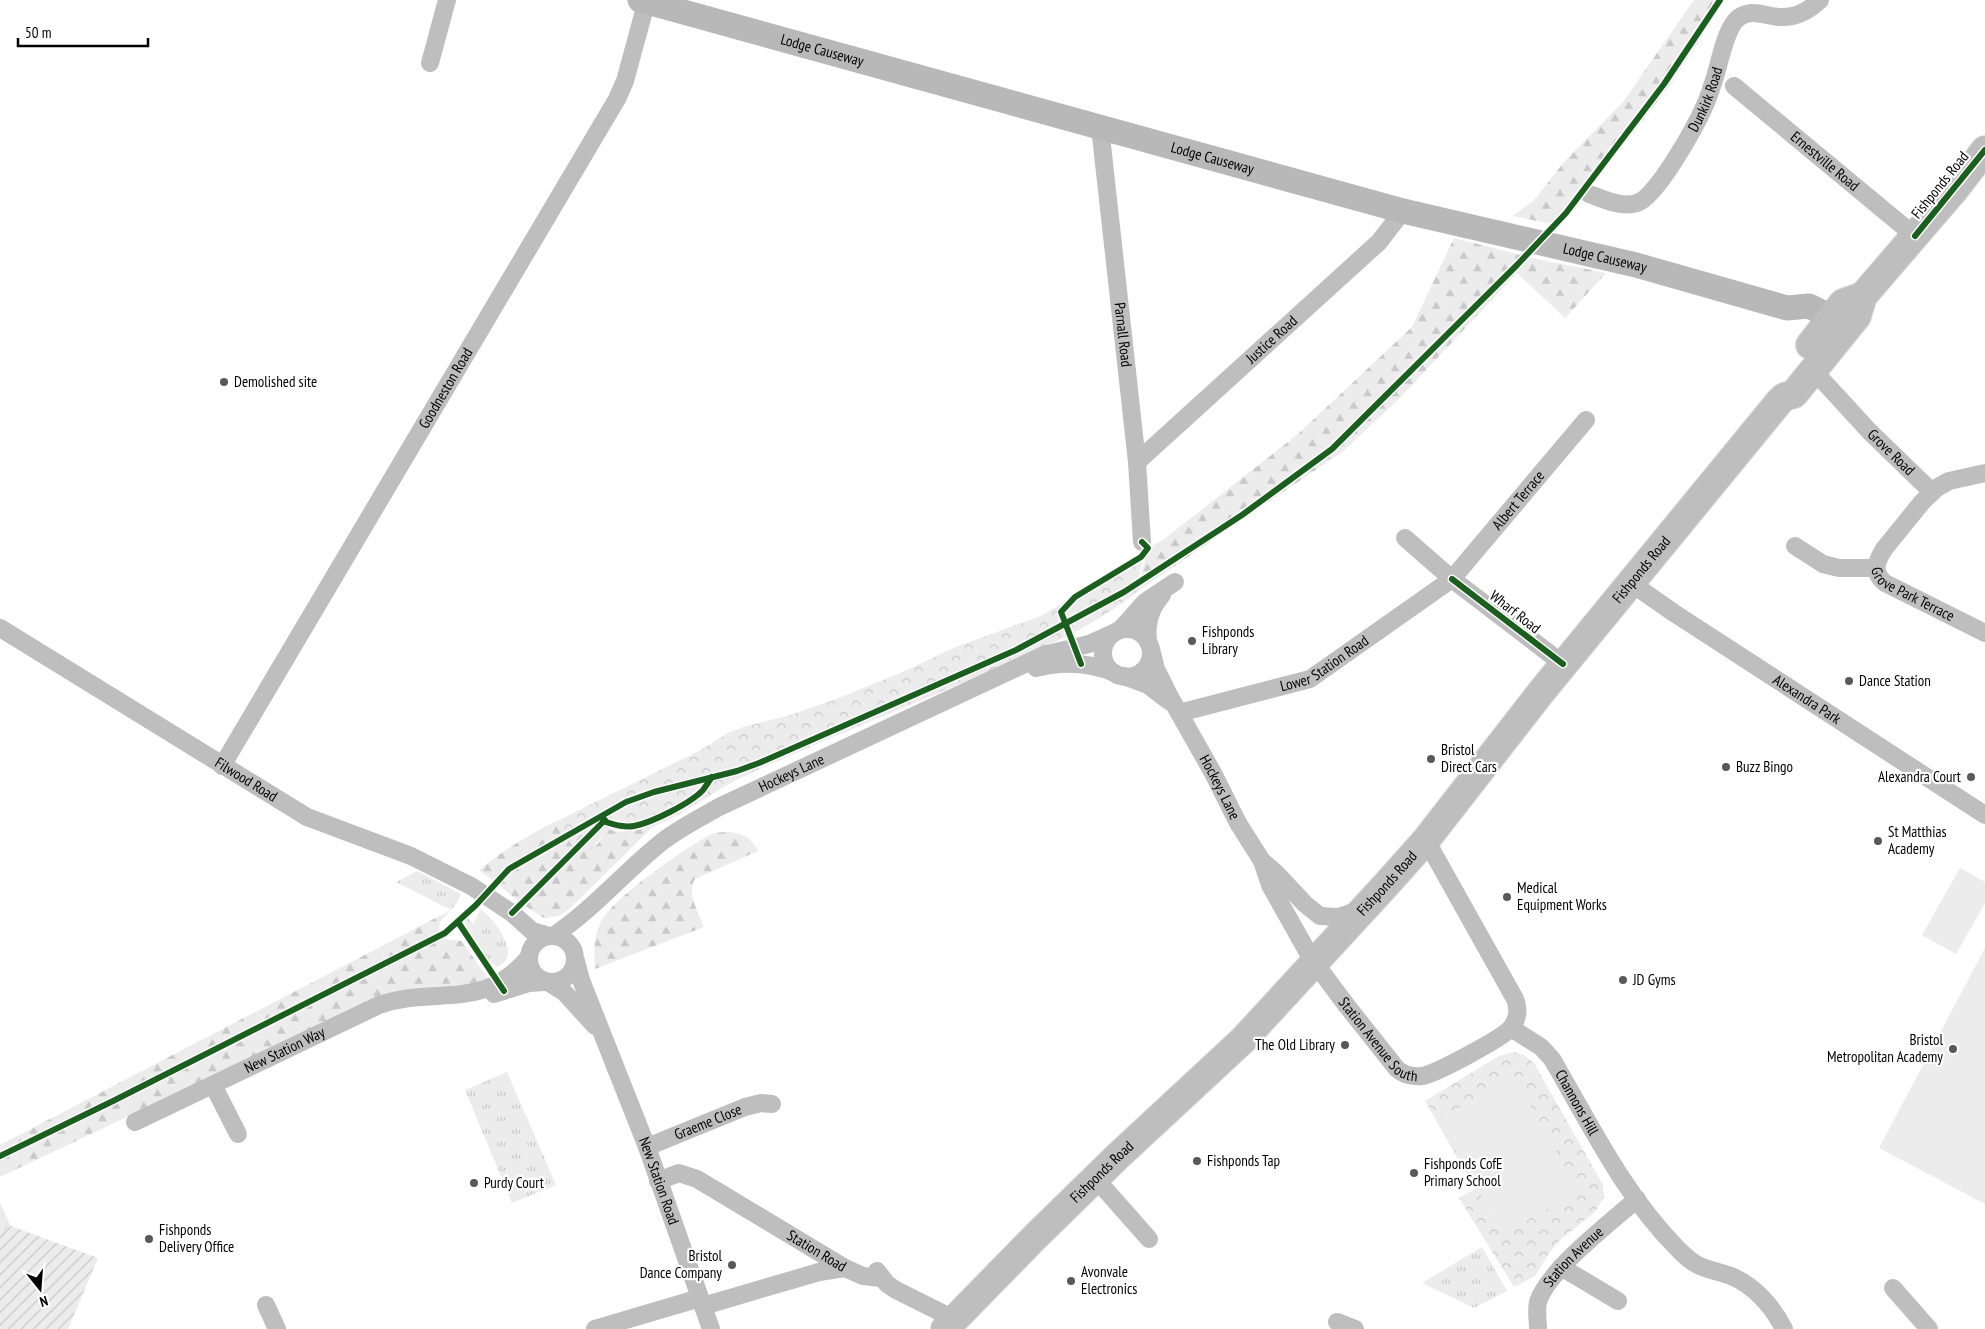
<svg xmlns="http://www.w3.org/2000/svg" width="1985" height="1329" viewBox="0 0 1985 1329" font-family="'PT Sans Narrow',sans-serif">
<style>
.grass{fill:url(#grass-tufts)}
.forest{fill:url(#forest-firs)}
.park{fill:url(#park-crowns)}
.garden{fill:url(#garden-furrows)}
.pitch{fill:#ececec}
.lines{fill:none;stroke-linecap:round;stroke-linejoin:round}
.primary-casing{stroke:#dbdbdb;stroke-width:30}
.street{stroke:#bebebe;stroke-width:18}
.secondary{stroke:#b8b8b8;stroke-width:25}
.primary{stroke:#bebebe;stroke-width:28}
.cycleway-casing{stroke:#fff;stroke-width:9}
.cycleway{stroke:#1b5e20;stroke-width:6}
.poi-dot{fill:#595959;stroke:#fff;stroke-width:2}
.labels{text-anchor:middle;stroke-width:4.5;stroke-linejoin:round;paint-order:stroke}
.street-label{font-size:15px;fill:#000;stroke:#fff}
.poi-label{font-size:15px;fill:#000;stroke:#fff;text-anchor:start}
</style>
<defs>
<pattern id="grass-tufts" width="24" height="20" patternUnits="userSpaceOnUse" patternTransform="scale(1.25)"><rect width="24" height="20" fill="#ececec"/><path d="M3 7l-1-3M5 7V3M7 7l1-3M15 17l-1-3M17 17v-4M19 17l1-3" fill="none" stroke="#c9c9c9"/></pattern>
<pattern id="forest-firs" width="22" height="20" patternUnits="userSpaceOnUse" patternTransform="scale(1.25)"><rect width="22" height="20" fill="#ececec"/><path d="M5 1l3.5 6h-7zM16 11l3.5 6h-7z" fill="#c9c9c9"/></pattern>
<pattern id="park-crowns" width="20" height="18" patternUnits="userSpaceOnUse" patternTransform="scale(1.25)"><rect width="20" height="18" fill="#ececec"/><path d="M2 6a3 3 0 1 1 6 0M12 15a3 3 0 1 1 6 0" fill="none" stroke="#c9c9c9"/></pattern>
<pattern id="garden-furrows" width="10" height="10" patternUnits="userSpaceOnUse" patternTransform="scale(1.25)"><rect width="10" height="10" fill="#ececec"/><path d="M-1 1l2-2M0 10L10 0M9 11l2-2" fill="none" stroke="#c9c9c9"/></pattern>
</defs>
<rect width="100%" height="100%" fill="#fff"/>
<g class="grass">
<polygon points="417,871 461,894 458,901 451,910 396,882"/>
<path d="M481,909C494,920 524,955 497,967L488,960L464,921L467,917L473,924Z"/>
<polygon points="507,1072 556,1185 512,1203 465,1090"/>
<polygon points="1482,1247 1507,1291 1474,1308 1422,1283"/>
</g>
<g class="forest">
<polygon points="1694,0 1725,0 1671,84 1561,226 1513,216 1535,199 1564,162 1623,102"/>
<polygon points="1454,238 1533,258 1606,273 1565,318 1517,273 1397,401 1342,452 1141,589 1138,584 1146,556 1150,551 1148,548 1163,540 1298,434 1412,327"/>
<path d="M561,819L570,841L593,847L598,844L606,829L619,832L654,826L569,909L559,916L544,918C520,905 501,885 479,870C505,849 531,833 561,819Z"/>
<path d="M725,832C741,832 751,837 758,851L695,879C686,893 699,913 704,927L595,969C594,952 593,934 602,920C615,897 685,848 710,835C715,832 720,833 725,832Z"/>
<polygon points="451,910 440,922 439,930 444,939 462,941 489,980 300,1035 0,1177 0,1145"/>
<polygon points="0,1203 11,1226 0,1232"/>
</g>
<g class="park">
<path d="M1143,552L1145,555L1137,582L1141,589C1087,632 1023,658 960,684C889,714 817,743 747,775C715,789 687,814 654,826C638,831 623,832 606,829C601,838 588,860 575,849C568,843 565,828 561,819L699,751L728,733L743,727L787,716L839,698L905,671L953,648L1043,615Z"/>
<polygon points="1514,1052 1524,1055 1534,1063 1603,1185 1604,1197 1595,1212 1559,1241 1548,1255 1535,1276 1514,1287 1459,1198 1475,1189 1425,1101 1499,1056"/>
</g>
<polygon class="garden" points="11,1226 98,1258 68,1329 0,1329 0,1232"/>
<g class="pitch">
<polygon points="1960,868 1985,882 1985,903 1956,954 1922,935"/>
<polygon points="1985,948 1985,1204 1879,1148"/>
<polygon points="1514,1077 1579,1191 1503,1234 1438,1120"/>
</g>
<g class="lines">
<defs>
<g id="primary">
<polyline points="1810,345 1843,303 1863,296"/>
<path id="s21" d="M945,1329L1035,1237L1117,1157L1243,1040L1385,886L1426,840L1542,691L1779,402L1784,397L1794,394L1857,316L1863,296L1955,189L1985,150"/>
</g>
</defs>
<use href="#primary" class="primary-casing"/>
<g class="street">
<polyline points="430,63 447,0"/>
<path id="s1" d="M1734,86L1915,236"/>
<path id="s2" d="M1100,127L1137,462L1142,542"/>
<path id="s3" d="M1589,194C1604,199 1621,208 1637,203C1656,198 1696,126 1705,105C1709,96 1712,86 1715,77C1720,61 1725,32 1736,20C1750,7 1764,16 1779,17C1796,18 1808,11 1820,0"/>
<path id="s4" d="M1814,371L1870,432L1932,492"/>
<path id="s5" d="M1137,462L1379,242L1403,211"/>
<path id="s6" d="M1985,473L1949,481L1938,487L1923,501L1884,549C1876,562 1872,572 1885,583L1985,633"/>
<polyline points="1405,538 1452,579 1563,664"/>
<polyline points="1795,546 1823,564 1839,568 1876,568"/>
<path id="s7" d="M1631,583L1674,613L1985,815"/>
<path id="s8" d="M0,628L307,817L411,856L471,886L512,913L532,931L549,936"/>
<circle cx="1127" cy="653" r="24"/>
<polyline points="1120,630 1145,602 1175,582"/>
<path d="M1148,642C1146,623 1150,609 1162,595"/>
<path id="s9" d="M1151,649L1156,669L1170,697L1213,773L1238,823L1262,861L1275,872L1305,904L1320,916L1338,917L1360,910"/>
<path d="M1036,668C1063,661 1089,662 1115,673"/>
<polyline points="1124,676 1148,685 1169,701"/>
<path id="s10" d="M1179,713L1310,679L1452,579L1586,420"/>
<path id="s11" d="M222,766L617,99L625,81L647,0"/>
<path id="s12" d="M1262,861L1270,885L1311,958L1347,1006L1397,1069C1404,1075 1412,1077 1422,1076C1436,1074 1502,1038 1511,1028C1518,1019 1519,1009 1515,999L1426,840"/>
<circle cx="552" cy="959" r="23"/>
<path id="s13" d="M553,936C594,909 625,871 663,841C680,828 700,818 719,807L1044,655L1089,644L1116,632"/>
<path id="s14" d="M576,961L581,980L647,1147L711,1329"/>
<polyline points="548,982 564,992 595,1026"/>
<polyline points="494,994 529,983 545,982"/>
<path id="s15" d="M1511,1028L1541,1047L1552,1059C1590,1124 1624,1195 1678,1249C1699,1271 1706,1267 1731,1276C1755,1286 1773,1307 1784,1329"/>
<polyline points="213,1085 238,1134"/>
<path id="s16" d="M135,1122L379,1005C437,985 482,1013 529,957"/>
<path id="s17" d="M647,1147L745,1107L761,1103L772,1104"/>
<polyline points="1096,1179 1149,1239"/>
<path id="s18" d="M658,1181L679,1173L697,1179L845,1268L863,1276L881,1278"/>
<polyline points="1561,1267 1618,1301"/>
<polyline points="877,1271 887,1284 896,1290 954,1319"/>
<polyline points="1893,1288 1929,1329"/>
<polyline points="266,1305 277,1329"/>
<polyline points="703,1306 819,1272 845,1268"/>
<polyline points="1337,1322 1355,1329"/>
<polyline points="595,1329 700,1298"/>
<path id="s19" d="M1538,1329C1538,1320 1536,1311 1538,1302C1548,1270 1611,1222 1637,1199"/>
</g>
<path class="secondary" id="s20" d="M640,0L1403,211L1636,265L1787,308L1809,306L1849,326"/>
<use href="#primary" class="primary"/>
<defs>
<g id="cycleway">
<polyline points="1915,236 1985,150"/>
<polyline points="1452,579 1563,664"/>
<polyline points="1081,664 1061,612 1075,597 1141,557 1148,548 1142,542"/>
<path d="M603,821C613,824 623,828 634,826C651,823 691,803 703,790C706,786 709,781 712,777"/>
<polyline points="512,913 605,820"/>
<polyline points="458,922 504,991"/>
<polyline points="0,1156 113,1101 445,933 476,905 509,869 626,802 654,792 737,771 759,763 1016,650 1124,592 1242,515 1332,449 1517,265 1566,213 1664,84 1720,0"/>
</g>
</defs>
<use href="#cycleway" class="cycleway-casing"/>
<use href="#cycleway" class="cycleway"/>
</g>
<g class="poi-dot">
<circle cx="224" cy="382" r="5"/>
<circle cx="1192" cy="641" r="5"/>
<circle cx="1849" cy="681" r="5"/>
<circle cx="1431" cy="759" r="5"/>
<circle cx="1726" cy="767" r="5"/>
<circle cx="1971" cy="777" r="5"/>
<circle cx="1878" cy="841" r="5"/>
<circle cx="1507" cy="897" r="5"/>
<circle cx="1623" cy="980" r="5"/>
<circle cx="1345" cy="1045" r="5"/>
<circle cx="1953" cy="1049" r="5"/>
<circle cx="1197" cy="1161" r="5"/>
<circle cx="1414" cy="1173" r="5"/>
<circle cx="474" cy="1183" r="5"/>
<circle cx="149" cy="1239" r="5"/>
<circle cx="732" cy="1265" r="5"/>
<circle cx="1071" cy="1281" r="5"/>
</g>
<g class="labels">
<g class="street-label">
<text dy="5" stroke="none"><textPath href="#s20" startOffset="189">Lodge Causeway</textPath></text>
<text dy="5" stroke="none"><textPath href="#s3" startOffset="176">Dunkirk Road</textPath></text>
<text dy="5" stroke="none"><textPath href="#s20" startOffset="594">Lodge Causeway</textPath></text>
<text dy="5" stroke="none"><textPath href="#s1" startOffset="118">Ernestville Road</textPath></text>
<text transform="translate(1940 185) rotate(-51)" y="5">Fishponds Road</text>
<text dy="5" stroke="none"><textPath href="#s20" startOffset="999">Lodge Causeway</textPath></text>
<text dy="5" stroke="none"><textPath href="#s2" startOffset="209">Parnall Road</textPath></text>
<text dy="5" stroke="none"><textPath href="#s5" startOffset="182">Justice Road</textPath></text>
<text dy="5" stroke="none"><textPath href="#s11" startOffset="439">Goodneston Road</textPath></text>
<text dy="5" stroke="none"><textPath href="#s4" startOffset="112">Grove Road</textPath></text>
<text dy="5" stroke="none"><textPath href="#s10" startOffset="412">Albert Terrace</textPath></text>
<text dy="5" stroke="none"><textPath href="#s21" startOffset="1032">Fishponds Road</textPath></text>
<text dy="5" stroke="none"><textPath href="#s6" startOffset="199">Grove Park Terrace</textPath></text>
<text transform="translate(1515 612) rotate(38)" y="5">Wharf Road</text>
<text dy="5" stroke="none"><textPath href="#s10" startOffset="155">Lower Station Road</textPath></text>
<text dy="5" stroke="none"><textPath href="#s7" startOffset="211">Alexandra Park</textPath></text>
<text dy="5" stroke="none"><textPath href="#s13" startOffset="291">Hockeys Lane</textPath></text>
<text dy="5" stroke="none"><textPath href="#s8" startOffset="289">Filwood Road</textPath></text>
<text dy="5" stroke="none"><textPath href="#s9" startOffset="155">Hockeys Lane</textPath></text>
<text dy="5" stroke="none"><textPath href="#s21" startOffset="628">Fishponds Road</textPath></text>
<text dy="5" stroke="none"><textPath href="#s12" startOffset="216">Station Avenue South</textPath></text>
<text dy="5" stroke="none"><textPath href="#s16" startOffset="166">New Station Way</textPath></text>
<text dy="5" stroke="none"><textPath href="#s15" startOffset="102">Channons Hill</textPath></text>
<text dy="5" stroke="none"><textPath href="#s17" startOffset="66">Graeme Close</textPath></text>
<text dy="5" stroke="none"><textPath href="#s21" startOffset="222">Fishponds Road</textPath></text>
<text dy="5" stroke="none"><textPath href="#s14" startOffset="235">New Station Road</textPath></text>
<text dy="5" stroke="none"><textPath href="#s18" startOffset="181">Station Road</textPath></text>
<text dy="5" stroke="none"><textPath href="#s19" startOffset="85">Station Avenue</textPath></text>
</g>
<g class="poi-label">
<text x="234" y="387">Demolished site</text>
<text x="1202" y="637">Fishponds<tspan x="1202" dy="17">Library</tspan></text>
<text x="1859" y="686">Dance Station</text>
<text x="1441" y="755">Bristol<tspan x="1441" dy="17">Direct Cars</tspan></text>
<text x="1736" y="772">Buzz Bingo</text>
<text x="1961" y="782" text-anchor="end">Alexandra Court</text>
<text x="1888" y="837">St Matthias<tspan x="1888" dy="17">Academy</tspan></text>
<text x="1517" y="893">Medical<tspan x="1517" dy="17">Equipment Works</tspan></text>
<text x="1633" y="985">JD Gyms</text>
<text x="1943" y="1045" text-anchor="end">Bristol<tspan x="1943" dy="17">Metropolitan Academy</tspan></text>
<text x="1335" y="1050" text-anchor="end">The Old Library</text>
<text x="1207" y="1166">Fishponds Tap</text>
<text x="1424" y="1169">Fishponds CofE<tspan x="1424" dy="17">Primary School</tspan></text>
<text x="484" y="1188">Purdy Court</text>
<text x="159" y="1235">Fishponds<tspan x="159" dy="17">Delivery Office</tspan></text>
<text x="722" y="1261" text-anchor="end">Bristol<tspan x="722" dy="17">Dance Company</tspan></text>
<text x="1081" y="1277">Avonvale<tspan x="1081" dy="17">Electronics</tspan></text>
</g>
</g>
<g transform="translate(40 1289) rotate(163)" stroke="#ffffff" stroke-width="4" paint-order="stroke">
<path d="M0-4L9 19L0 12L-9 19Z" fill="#000000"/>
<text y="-8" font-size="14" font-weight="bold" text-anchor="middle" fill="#000000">N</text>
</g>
<path d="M18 38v8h130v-8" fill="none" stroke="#000000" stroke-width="2.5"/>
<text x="25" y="38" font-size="15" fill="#000000" stroke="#ffffff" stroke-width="4" paint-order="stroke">50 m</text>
</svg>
